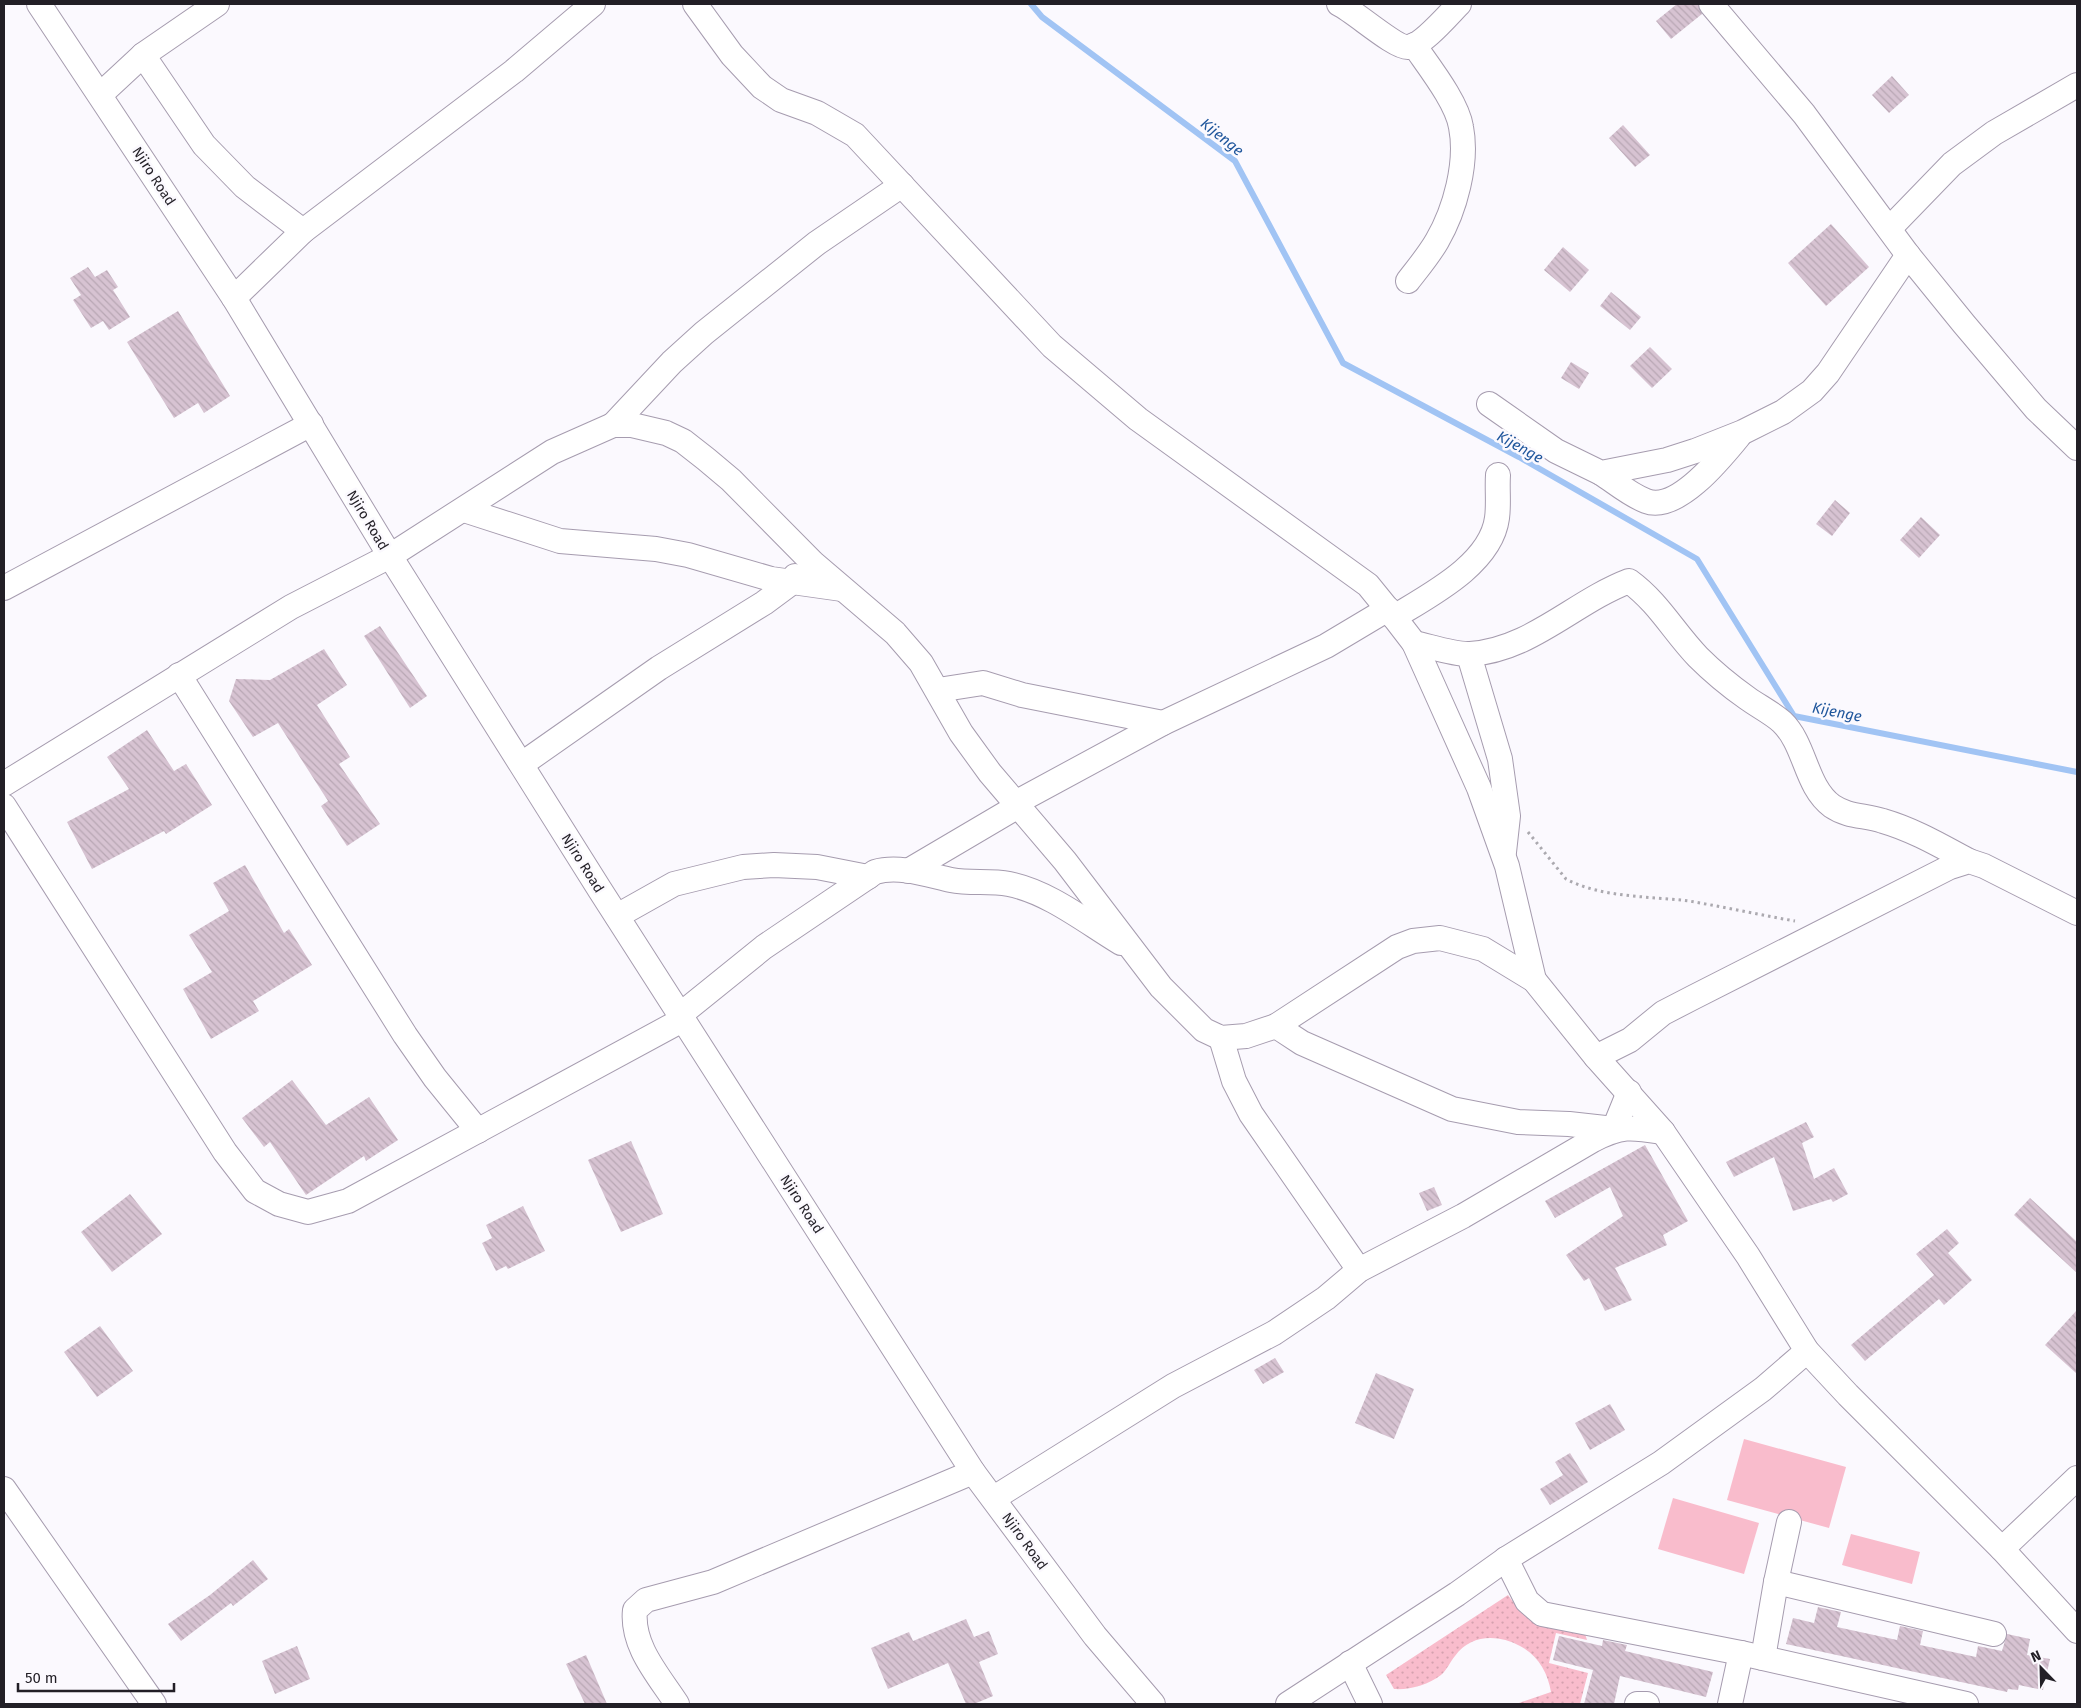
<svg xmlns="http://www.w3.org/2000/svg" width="2081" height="1708" viewBox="0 0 2081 1708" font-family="'Fira Sans',sans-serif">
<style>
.grass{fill:url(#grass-dots)}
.garden{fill:#f9bccc}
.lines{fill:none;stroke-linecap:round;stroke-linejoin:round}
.stream{stroke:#a1c4f4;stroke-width:6}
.building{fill:url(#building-back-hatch)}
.minor-casing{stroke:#a69caf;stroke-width:26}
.path{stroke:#aba9af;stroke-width:3;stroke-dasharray:2.5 4;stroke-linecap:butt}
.minor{stroke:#fff;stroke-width:24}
.labels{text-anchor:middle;stroke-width:5;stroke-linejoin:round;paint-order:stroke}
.street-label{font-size:14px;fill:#221f26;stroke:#fbf9fe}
.water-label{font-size:15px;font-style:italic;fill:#1f569c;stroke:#fbf9fe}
</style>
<defs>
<pattern id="grass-dots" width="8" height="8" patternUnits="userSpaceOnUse" patternTransform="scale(1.25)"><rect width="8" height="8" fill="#f9bccc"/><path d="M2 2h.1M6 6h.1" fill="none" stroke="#d5a1af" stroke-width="1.8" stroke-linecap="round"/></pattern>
<pattern id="building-back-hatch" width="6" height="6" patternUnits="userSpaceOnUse" patternTransform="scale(1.25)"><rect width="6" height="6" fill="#d7c3d2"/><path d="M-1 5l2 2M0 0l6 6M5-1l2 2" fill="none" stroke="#b8a7b4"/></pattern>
</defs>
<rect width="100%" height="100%" fill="#fbf9fe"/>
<path class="grass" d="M1508,1595C1530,1628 1549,1627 1585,1634L1587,1640L1556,1633L1549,1663L1588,1673L1580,1704H1516L1551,1692C1548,1673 1538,1655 1520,1646C1498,1634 1471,1634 1455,1656C1450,1662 1447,1670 1441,1675C1428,1685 1410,1690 1394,1689L1386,1675Z"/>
<g class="garden">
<polygon points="1744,1439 1846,1467 1829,1528 1727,1500"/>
<polygon points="1673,1498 1759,1523 1744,1574 1658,1549"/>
<polygon points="1851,1534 1920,1552 1912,1584 1842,1565"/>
</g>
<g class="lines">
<polyline class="stream" points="1031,4 1042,17 1235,161 1343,363 1519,457 1697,559 1794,716 2077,772"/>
</g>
<g class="building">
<polygon points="1677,4 1698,4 1702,14 1671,39 1656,21"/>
<polygon points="1892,76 1909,95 1889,113 1872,95"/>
<polygon points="1623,125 1650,155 1635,167 1609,138"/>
<polygon points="1831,224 1869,267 1826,306 1788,263"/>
<polygon points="1563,247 1589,270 1570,292 1544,270"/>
<polygon points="88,267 95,277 107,270 118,287 113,290 130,317 109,330 103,321 91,328 73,300 81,295 70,278"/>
<polygon points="1611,292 1641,317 1630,330 1600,306"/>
<polygon points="178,311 230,396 204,413 198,403 174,418 127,342"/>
<polygon points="1650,347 1672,369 1652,388 1630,366"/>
<polygon points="1571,362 1589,373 1579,389 1561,378"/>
<polygon points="1835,500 1850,513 1832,536 1816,524"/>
<polygon points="1921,517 1940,535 1919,558 1900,540"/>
<polygon points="380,626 427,696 410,708 364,636"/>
<polygon points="324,649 347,685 317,705 350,757 339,764 380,824 347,846 321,806 328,801 278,723 253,737 229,701 236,679 270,680"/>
<polygon points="147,730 174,771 186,764 212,805 166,834 164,831 92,869 67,822 129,789 107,757"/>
<polygon points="245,865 284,933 289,929 312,965 253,1001 259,1011 211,1039 183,989 212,972 189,935 229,911 213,883"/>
<polygon points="292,1080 326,1125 369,1097 398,1140 366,1161 364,1156 306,1195 270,1142 264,1147 242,1118"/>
<polygon points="1806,1122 1814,1137 1802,1143 1814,1179 1834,1168 1848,1194 1833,1202 1831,1199 1793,1211 1774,1157 1734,1177 1726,1162"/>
<polygon points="631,1141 663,1214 621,1232 588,1160"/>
<polygon points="1645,1145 1688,1221 1663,1235 1667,1245 1615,1268 1632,1300 1605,1311 1589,1278 1584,1281 1566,1255 1623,1216 1610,1187 1555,1218 1545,1201"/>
<polygon points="1434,1187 1442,1205 1427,1211 1419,1193"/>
<polygon points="130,1194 162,1234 112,1272 81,1232"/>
<polygon points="2030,1198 2077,1242 2077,1273 2014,1215"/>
<polygon points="523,1206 545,1251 508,1269 506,1266 496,1271 482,1243 492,1238 486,1225"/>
<polygon points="1947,1229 1959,1243 1948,1253 1972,1280 1944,1305 1939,1299 1865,1361 1851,1345 1934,1275 1916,1254"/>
<polygon points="2077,1310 2077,1374 2045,1345"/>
<polygon points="100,1326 133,1371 97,1397 64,1352"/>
<polygon points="1275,1358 1284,1372 1263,1384 1254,1370"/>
<polygon points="1376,1373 1414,1389 1394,1439 1355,1423"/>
<polygon points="1610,1404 1625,1430 1590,1450 1575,1423"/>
<polygon points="1570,1453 1588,1482 1550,1505 1540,1489 1563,1475 1555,1462"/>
<polygon points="253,1560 268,1579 233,1606 231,1603 181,1641 168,1624 210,1595"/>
<polygon points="1818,1607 1841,1612 1837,1627 1897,1640 1900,1626 1923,1631 1920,1645 1976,1657 1978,1646 2002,1651 2007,1634 2030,1639 2027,1655 2050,1659 2043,1690 2019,1685 2018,1690 2008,1689 2007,1692 1786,1644 1793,1618 1814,1623"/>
<polygon points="966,1619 974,1637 989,1631 998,1654 979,1662 993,1696 974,1704 966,1704 948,1663 888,1689 871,1648 909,1632 913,1641"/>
<polygon points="1559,1636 1602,1646 1603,1640 1627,1645 1625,1651 1713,1672 1706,1697 1620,1676 1614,1704 1584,1704 1593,1670 1553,1660"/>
<polygon points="297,1646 310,1679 275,1694 262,1661"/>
<polygon points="586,1655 607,1704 585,1704 566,1664"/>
</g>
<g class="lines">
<defs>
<g id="minor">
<polyline points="39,4 234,298 390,556 600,890 973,1472 1095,1636 1153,1704"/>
<polyline points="695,4 732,55 762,87 781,100 817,113 855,135 1052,346 1138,419 1368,585 1394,617 1414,643 1479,788 1507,866 1534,980"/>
<path d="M1339,4C1354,11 1395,48 1408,47C1422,46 1449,14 1459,4"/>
<polyline points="1711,4 1804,114 1908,255 1964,324 2036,409 2077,448"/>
<polyline points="143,55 204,145 245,187 303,231"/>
<polyline points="101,94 143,55 217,4"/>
<polyline points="1890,228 1952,164 1994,133 2077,85"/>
<path d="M1408,281C1418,268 1429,255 1437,241C1455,210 1468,163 1461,127C1457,102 1429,67 1414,45"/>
<polyline points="234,298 303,231 514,71 593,4"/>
<polyline points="1489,404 1556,451 1601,473 1667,460 1695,451 1743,432 1783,412 1812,391 1828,373 1908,255"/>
<polyline points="613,425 672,362 704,333 817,243 902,185"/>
<path d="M1601,473C1615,482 1630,495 1646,501C1677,513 1721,458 1739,436"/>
<polyline points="464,510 560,541 656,549 688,555 771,579 842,589"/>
<polyline points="4,588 311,424"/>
<path d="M1394,617C1430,595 1491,564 1497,518C1499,504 1497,489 1498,475"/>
<path d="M1414,643C1429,646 1455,655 1470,654C1531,650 1574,602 1629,581C1659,603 1673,631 1698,657C1713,672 1730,686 1747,698C1758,706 1772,713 1782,722C1806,745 1805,786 1832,806C1848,817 1865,815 1883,821C1914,830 1941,846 1969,861"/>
<polyline points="1469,655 1500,759 1508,816 1504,852"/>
<polyline points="179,675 405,1035 435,1078 478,1131"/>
<polyline points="938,690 983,683 1022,695 1163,723"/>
<polyline points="522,764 659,668 764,603 791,583 795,576"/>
<polyline points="4,784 291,607 390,556 552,452 613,425 632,425 666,433 683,441 706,459 731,480 813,563 895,633 921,663 961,733 990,773 1065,861 1161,987 1204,1030 1221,1038 1246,1036 1276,1026 1397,947 1413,941 1440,938 1483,949 1534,980 1596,1057 1663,1132 1748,1256 1807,1351 1848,1395 2002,1549 2077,1631"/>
<polyline points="1017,802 1163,723 1326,646 1388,609"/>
<polyline points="4,806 225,1152 255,1191 279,1204 308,1212 348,1201 684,1019"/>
<polyline points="908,871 1020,805"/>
<polyline points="617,916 674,884 743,867 774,865 817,867 868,877"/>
<path d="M681,1014L764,947L875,872C899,865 928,875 951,880C970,884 990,880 1009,884C1049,892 1086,922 1121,943"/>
<polyline points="1276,1026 1302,1043 1452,1109 1518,1122 1569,1124 1614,1129 1629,1092"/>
<polyline points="1221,1038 1234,1081 1251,1114 1359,1270"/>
<polyline points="1596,1057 1630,1040 1663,1013 1692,998 1950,867 1969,861 1984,866 2077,913"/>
<polyline points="4,1489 154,1704"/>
<path d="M994,1498L1173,1386L1274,1333L1326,1298L1359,1270L1463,1216L1593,1140C1622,1125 1631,1127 1663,1132"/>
<polyline points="2002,1549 2077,1478"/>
<polyline points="1506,1559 1527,1601 1542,1614 1741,1653 1966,1704"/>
<polyline points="1776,1582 1994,1634"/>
<polyline points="1763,1658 1776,1582 1789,1522"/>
<polyline points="1350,1663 1370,1704"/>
<path d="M677,1704C659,1676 631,1646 635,1610L646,1600L713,1582L973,1472"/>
<polyline points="1288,1704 1457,1594 1506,1559 1661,1463 1763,1389 1807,1351"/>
<polyline points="1637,1704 1647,1704"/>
<polyline points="1730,1704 1741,1653"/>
</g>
</defs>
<use href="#minor" class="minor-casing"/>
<path class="path" d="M1528,832L1566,879C1602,898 1649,896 1689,901C1724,907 1760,915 1795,921"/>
<use href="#minor" class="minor"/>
</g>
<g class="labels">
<g class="street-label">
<text transform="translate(154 176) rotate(57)" y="5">Njiro Road</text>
<text transform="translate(368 520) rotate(59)" y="5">Njiro Road</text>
<text transform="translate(583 863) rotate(58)" y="5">Njiro Road</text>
<text transform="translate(802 1204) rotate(57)" y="5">Njiro Road</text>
<text transform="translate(1025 1541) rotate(54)" y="5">Njiro Road</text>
</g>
<g class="water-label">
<text transform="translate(1222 137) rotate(39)" y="5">Kijenge</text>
<text transform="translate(1520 447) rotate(29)" y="5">Kijenge</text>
<text transform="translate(1837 712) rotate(11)" y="5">Kijenge</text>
</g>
</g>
<rect width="2081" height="1708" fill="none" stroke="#221f26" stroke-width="10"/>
<g transform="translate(2041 1668) rotate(337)" stroke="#fbf9fe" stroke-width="4" paint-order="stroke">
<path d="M0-4L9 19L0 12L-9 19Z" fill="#221f26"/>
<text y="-8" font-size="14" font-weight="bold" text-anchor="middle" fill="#221f26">N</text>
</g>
<path d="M18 1683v8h156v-8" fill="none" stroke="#221f26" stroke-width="2.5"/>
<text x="25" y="1683" font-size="15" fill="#221f26" stroke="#fbf9fe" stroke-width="4" paint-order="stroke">50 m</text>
</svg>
